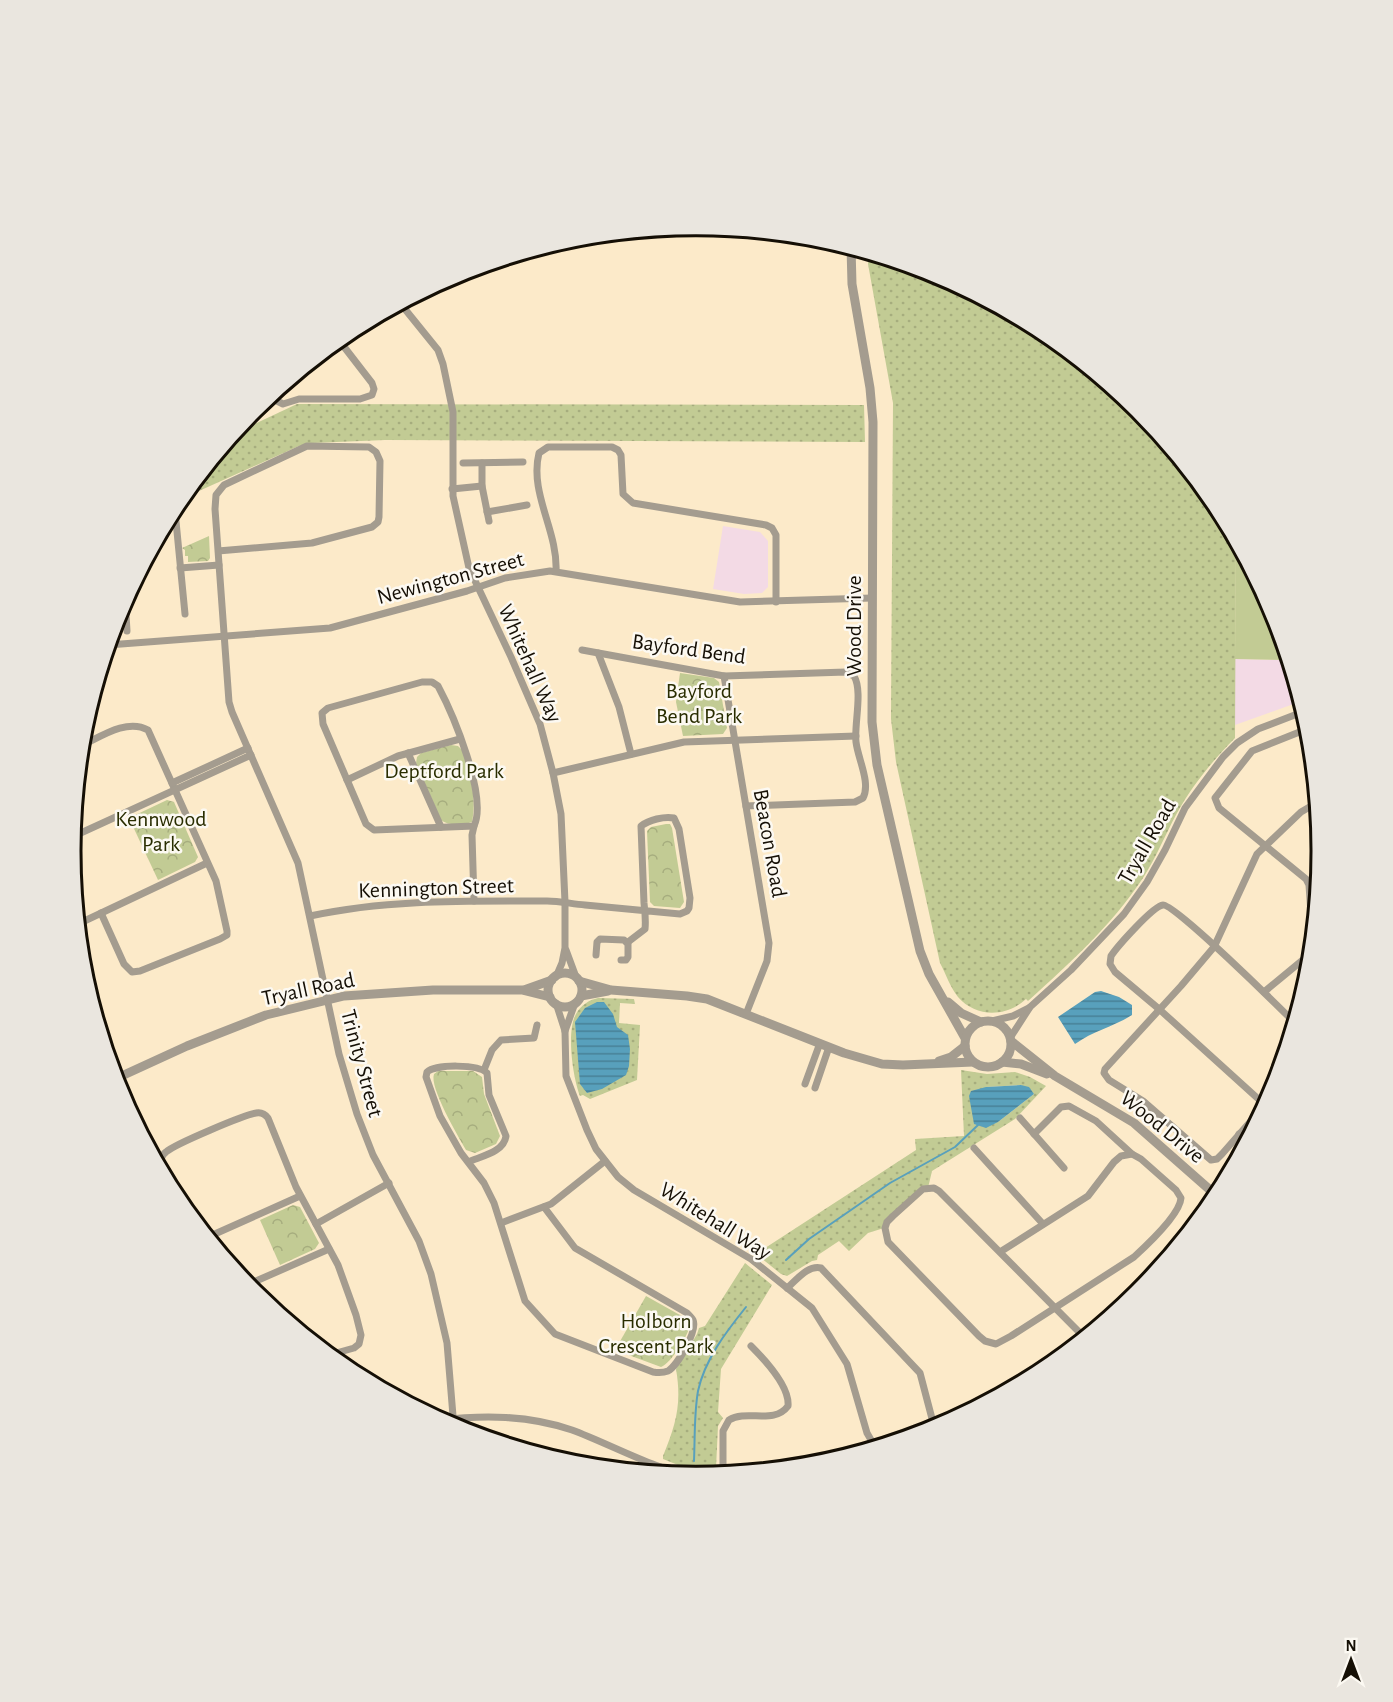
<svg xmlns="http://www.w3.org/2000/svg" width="1393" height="1702" viewBox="0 0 1393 1702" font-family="'Alegreya Sans',sans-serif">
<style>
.education{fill:#f3dae5}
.grass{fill:url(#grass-dots);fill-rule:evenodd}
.forest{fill:url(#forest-crowns)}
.pitch{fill:#c2cb94}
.water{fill:url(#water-rules)}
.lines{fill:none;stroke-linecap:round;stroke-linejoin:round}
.stream{stroke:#58a0bc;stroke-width:2}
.minor{stroke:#a49c8f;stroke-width:7}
.tertiary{stroke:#a49c8f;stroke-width:9}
.labels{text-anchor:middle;stroke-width:5;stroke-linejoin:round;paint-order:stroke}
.street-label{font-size:22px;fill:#150f05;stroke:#fcf9f2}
.park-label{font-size:22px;fill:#292d00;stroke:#fcf9f2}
.rim{fill:none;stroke:#150f05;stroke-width:3}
</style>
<defs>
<pattern id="grass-dots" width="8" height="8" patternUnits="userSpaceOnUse" patternTransform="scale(1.5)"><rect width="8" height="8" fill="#c2cb94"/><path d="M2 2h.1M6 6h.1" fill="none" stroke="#a6ad7e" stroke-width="1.8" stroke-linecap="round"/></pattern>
<pattern id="forest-crowns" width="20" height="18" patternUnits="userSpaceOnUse" patternTransform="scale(1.5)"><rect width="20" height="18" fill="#c2cb94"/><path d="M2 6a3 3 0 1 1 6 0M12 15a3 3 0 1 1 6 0" fill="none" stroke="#a6ad7e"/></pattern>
<pattern id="water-rules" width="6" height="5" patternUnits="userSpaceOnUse" patternTransform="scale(1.5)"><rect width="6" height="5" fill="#58a0bc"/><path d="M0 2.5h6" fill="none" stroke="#488197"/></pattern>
</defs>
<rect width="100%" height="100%" fill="#fceac9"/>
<g class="education">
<polygon points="723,526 760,532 768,541 768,587 762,593 744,594 713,589"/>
<polygon points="1235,659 1289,660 1302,701 1235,725"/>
</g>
<g class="grass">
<path d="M869,252L936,273L1045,331L1139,409L1217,503L1236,538L1235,738C1213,760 1192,786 1177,813C1165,835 1156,858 1143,878C1111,926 1070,963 1028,1001L1026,999C1007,1017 976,1018 958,997C950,987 946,974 940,963L896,762L891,719L893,403L868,264Z"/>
<polygon points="297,404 864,405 865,442 385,440 312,443 299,446 179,500 233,434"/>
<path d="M598,998L634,999L635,1004L620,1003L619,1023L640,1025L637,1080L590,1099L583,1095L580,1096C573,1078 566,1032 576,1014C581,1005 589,1000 598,998Z"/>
<path d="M961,1070L987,1074L1015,1072L1030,1077L1046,1086L1015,1119L932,1171L928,1188L884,1228L868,1233L849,1251L839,1241L818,1255L817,1260L812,1261L787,1276L781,1274L756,1254L916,1150L915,1139L964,1136ZM1021,1085L1034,1094L998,1122L986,1087Z"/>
<path d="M745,1263L772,1285L721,1369L718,1412L723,1418L718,1426L716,1468L709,1472L683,1467L663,1459V1456C676,1424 682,1404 676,1369L697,1334L699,1328L705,1326Z"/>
</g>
<g class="forest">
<polygon points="209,536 210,558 208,561 188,562 188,556 185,556 185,550 182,548"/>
<polygon points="680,673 714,678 719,682 727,728 723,734 683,736 676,702"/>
<path d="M451,745L458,746L462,750C470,773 477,798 472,822C463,825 448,826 441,820L416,763L417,757L421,753Z"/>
<polygon points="167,800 174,802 198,857 195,862 158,880 129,818"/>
<polygon points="666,824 670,824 672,828 684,902 680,908 654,906 650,902 647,831 651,827"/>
<path d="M438,1071H473L482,1077L484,1094L500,1136L496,1144L475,1153L466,1150C458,1136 429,1087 434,1074Z"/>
<polygon points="293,1205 300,1207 319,1243 315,1249 280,1265 260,1220"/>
<path d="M646,1296L687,1319L690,1324C689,1335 671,1363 661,1367L615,1350Z"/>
</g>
<polygon class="pitch" points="1236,538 1275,612 1289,660 1235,659"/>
<g class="water">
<path d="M1101,991L1119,997L1132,1005V1015C1113,1027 1093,1031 1075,1044L1058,1017L1095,992Z"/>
<polygon points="597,1002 604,1002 613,1014 617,1027 628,1035 630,1049 629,1066 626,1075 602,1089 587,1093 580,1084 575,1022 585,1008"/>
<polygon points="1021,1085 1029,1087 1034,1094 998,1122 986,1128 974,1124 969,1096 971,1091 986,1087"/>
</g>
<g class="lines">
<g class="stream">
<polyline points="786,1260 809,1239 890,1183 955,1147 978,1125"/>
<path d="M694,1461C695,1438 694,1414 698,1391C705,1359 726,1332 746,1307"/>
</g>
<g class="minor">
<polyline points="400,303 438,350 443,364 453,412 453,496 469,568 511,657 540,724 553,773 561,814 565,902 565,948 562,963 556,977"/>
<polyline points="272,394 275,400 283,404 299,399 360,399 372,395 374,389 372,383 338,339"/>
<polyline points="463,463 523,462"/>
<polyline points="482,463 482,486 489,521"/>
<polyline points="452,489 482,486"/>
<polyline points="175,511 185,614"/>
<polyline points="487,512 527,505"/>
<polyline points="218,551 312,543 372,527 378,522 379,517 380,461 376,452 369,447 307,446 224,485 216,495 215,509 229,702 232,712 298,863 339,1054 357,1114 373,1155 419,1241 431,1274 447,1343 454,1428"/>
<polyline points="180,568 219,565"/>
<path d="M556,571C558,531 529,493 539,453L548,447H612L618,450L621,455L623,494L633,503L766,525L772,528L776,535V602"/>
<polyline points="125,599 127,631"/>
<polyline points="108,645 330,628 467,591 505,578 550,571 740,602 872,598"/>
<path d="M582,650L724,676L846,672L854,676C863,691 854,724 856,742C858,759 871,783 863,798L855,802L746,806"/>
<polyline points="598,653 619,707 631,754"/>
<polyline points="724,676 769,943 767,961 746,1014"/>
<path d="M422,682H432L438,686C453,714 488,797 474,826L374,830L366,824L323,724L322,713L328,708Z"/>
<path d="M81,746C100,737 127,718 148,730L216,881L227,931V935L220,939L140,971L132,972L124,964L101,913"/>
<polyline points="408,753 441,827"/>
<polyline points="553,773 684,742 856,736"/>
<polyline points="347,780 398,756 460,739"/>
<polyline points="172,783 248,748"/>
<polyline points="72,837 251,755"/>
<polyline points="474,901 472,835 474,826"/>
<path d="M310,916C387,899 469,901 547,901C560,901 572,904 585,905C616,908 648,911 680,914L687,911L689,908L690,898L679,829L674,818C664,816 649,820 641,826L644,903C645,913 646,920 645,929L628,942"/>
<polyline points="78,924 207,863"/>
<polyline points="566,950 576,977"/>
<polyline points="596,955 597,942 600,939 624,940 628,944 628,957 626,960 621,960"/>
<polyline points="1264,992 1310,954 1313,943 1309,885 1306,879 1219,808 1215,798 1252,751 1302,731 1311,732"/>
<polyline points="556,1003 565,1031 566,1076 587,1130 596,1149 618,1177 634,1190 751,1259 812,1308 847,1364 867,1433 874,1445"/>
<polyline points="992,1021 1013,1016 1029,1008"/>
<polyline points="565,1031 575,1003"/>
<polyline points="1010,1038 1030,1007 1071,970 1124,914 1147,882 1165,850 1185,808 1223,757 1237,743 1258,729 1305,711"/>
<polyline points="484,1070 492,1050 501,1040 534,1038 537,1025"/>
<polyline points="805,1084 820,1043"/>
<polyline points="815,1088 829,1047"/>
<polyline points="1271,1098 1222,1154 1217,1159 1211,1160 1143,1101 1109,1080 1104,1073 1105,1069 1181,986 1214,947 1257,854 1301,812 1318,802"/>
<path d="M1265,1105L1159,1009L1115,972L1110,964L1111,956C1117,947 1153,906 1163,905C1174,903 1280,1008 1295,1023"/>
<polyline points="1020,1118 1064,1168"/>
<polyline points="1034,1134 1061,1107 1069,1106 1096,1121 1132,1154"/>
<polyline points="1239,1134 1248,1141"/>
<polyline points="974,1148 1043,1224"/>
<path d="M468,1162C482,1156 504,1152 506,1136L489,1095L487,1073C478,1064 436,1064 427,1072L426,1077L440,1116L461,1153L484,1183L494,1203L525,1301L555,1334L653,1372C659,1373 663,1373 668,1371C677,1366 698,1331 693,1320C692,1318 689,1315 687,1313L575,1248L544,1207"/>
<path d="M160,1169C160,1163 160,1156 166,1152C175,1144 244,1115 256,1113C261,1112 265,1114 268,1118L296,1187L338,1265L356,1315L361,1335L359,1344L354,1348L329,1355"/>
<polyline points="501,1223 551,1204 605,1161"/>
<polyline points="316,1224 389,1183"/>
<polyline points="208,1237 300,1196"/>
<path d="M1000,1252L1088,1196L1114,1162L1121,1156L1132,1154L1141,1159L1176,1190L1181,1198C1180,1214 1146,1246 1134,1257L1011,1336L996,1344L985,1341L979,1336L888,1242L885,1228L887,1222L893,1216L923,1189L934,1188L939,1191L1085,1338"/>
<polyline points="247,1285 329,1249"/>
<path d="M787,1288C797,1280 807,1265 821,1268L920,1373L935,1430"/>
<path d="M439,1420C484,1415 528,1415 572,1430C610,1444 658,1471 697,1477"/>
<polyline points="863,1452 871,1445 879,1447"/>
<path d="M723,1474V1431L729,1420C747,1409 774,1425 788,1406C790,1386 764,1359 751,1346"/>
</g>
<g class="tertiary">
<polyline points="851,247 852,284 870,388 873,422 872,722 877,765 920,951 929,974 965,1038"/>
<circle cx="565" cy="990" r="17"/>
<polyline points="579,981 611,990 687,996 707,999 844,1053 882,1064 903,1065 973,1062"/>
<polyline points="524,990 552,980"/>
<polyline points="581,996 608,991"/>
<polyline points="948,1002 961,1013 981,1022"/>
<circle cx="988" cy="1044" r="23"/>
<polyline points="1011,1041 1055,1076 1134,1123 1218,1197"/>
<polyline points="939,1061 951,1057 965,1046"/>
<polyline points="1002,1062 1021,1064 1047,1074"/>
<polyline points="115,1079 187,1046 266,1015 344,996 433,990 522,990 550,997"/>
</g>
</g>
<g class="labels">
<g class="street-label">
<text transform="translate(450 577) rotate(-15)" y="8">Newington Street</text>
<text transform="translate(853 626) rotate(-90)" y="8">Wood Drive</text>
<text transform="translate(689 648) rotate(8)" y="8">Bayford Bend</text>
<text transform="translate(531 663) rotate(66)" y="8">Whitehall Way</text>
<text transform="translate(1146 841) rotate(-60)" y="8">Tryall Road</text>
<text transform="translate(771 843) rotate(80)" y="8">Beacon Road</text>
<text transform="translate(436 887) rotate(-2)" y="8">Kennington Street</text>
<text transform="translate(308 988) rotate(-12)" y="8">Tryall Road</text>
<text transform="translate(363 1063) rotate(75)" y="8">Trinity Street</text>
<text transform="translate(1163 1126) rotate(39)" y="8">Wood Drive</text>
<text transform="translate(716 1220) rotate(32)" y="8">Whitehall Way</text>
</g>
<g class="park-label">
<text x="699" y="698">Bayford<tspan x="699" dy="25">Bend Park</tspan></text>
<text x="444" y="778">Deptford Park</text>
<text x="161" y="826">Kennwood<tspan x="161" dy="25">Park</tspan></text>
<text x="656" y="1328">Holborn<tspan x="656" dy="25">Crescent Park</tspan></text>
</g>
</g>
<path d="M0 0H1393V1702H0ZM81 851a615 615 0 1 1 1230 0a615 615 0 1 1-1230 0Z" fill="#eae6df" fill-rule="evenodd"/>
<path class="rim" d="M81 851a615 615 0 1 1 1230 0a615 615 0 1 1-1230 0Z"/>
<g transform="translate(1351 1660)" stroke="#fcf9f2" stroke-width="4.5" paint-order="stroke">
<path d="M0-4.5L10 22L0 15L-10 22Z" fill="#150f05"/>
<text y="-9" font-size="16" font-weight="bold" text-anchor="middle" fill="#150f05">N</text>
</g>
</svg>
